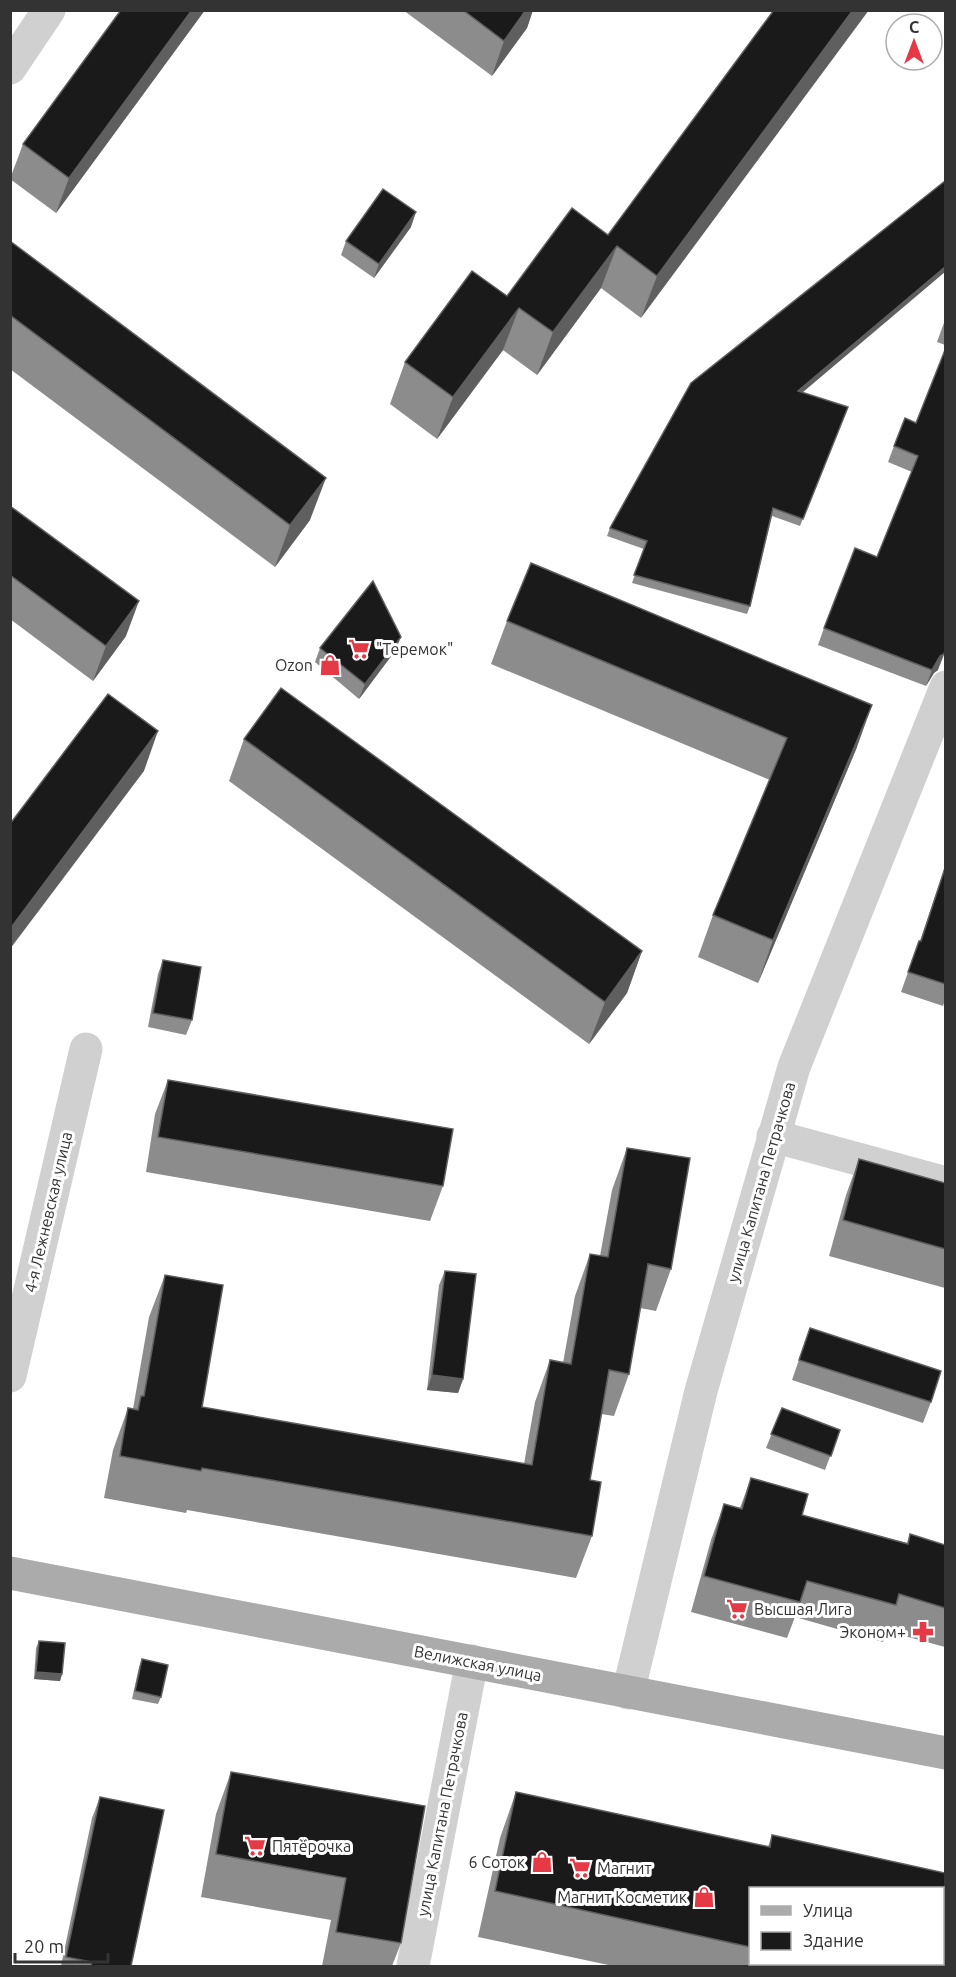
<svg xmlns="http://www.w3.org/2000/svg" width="956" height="1977" viewBox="0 0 956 1977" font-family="Ubuntu,sans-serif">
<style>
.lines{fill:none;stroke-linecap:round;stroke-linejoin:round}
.minor{stroke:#d0d0d0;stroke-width:33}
.major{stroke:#ababab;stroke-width:33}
.wall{fill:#8c8c8c;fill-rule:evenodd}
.shaded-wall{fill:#5f5f5f}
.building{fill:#1a1a1a;stroke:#5f5f5f;stroke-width:1.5}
.labels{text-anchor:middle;stroke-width:6;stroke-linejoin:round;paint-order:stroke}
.poi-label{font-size:16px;fill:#333;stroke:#fff;text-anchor:start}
.street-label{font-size:16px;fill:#333;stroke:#fff}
</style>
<rect width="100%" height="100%" fill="#fff"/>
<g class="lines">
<g class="minor">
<polyline points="10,68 49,10"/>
<polyline points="773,1136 946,1183"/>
<polyline points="10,1376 86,1049"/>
<polyline points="628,1693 701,1391 794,1067 946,687"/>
<polyline points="413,1966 472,1661"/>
</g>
<polyline class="major" points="10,1573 946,1753"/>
</g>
<g class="wall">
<polygon points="205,10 56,213 10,179 23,144"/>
<polygon points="403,10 533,10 527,28 492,76"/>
<polygon points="774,10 641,318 601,288 537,375 503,350 437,439 390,404 405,362 507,296 608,235"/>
<polygon points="411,227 374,278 341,255 346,241"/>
<polygon points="10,241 310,520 275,567 10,369"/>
<polygon points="945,320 945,345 937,342"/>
<polygon points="803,393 848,407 800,526 772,516 750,606 747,614 632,583 644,549 607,536 610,528"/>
<polygon points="916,423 938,670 934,673 926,686 818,645 824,628 877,557 912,472 888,462 894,446"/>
<polygon points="10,506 126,636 93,681 10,619"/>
<polygon points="507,621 857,747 758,983 698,957 713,915 770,780 491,664"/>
<polygon points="320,648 395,651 359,699 315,662"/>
<polygon points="244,739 642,951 627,993 589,1044 229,781"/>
<polygon points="945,867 945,1000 943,1006 901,992 919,941 920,941"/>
<polygon points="163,960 192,1020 186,1035 148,1027 158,974"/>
<polygon points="168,1080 443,1186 430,1221 146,1172 155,1114"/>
<polygon points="627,1148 671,1269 656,1311 640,1308 629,1374 614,1416 601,1414 590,1480 592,1536 576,1578 187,1510 186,1513 104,1498 113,1450 128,1408 133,1409 149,1317 165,1275 202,1407 524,1464 535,1402 550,1360 563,1363 575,1296 590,1254 600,1256 612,1190"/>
<polygon points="859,1159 945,1183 945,1288 829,1256 846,1195"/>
<polygon points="445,1271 463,1379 458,1393 427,1390 439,1285"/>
<polygon points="810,1328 931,1402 923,1423 792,1380"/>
<polygon points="782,1408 840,1430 825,1470 766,1448"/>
<polygon points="751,1478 802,1515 907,1543 910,1534 945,1545 945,1647 886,1631 883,1642 795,1617 787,1638 691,1612 711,1540 724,1504 740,1508"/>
<polygon points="39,1641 62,1674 60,1681 34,1679 36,1648"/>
<polygon points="142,1659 161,1697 158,1704 132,1699 139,1667"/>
<polygon points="231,1772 425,1806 401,1943 392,1966 322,1966 331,1920 201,1897 216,1814"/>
<path d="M516,1792L768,1847L772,1835L945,1873V1966H613L478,1937L500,1838ZM750,1888H942V1964H750Z"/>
<polygon points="100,1797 131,1966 61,1966 92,1818"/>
</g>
<g class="shaded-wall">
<polygon points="192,10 205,10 56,213 69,178"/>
<polygon points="526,10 533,10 527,28 492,76 504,41"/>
<polygon points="853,10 869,10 641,318 657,276"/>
<polygon points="416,212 411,227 374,278 379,264"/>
<polygon points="617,246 601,288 537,375 553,332"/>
<polygon points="945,267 945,272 796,398 798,391"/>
<polygon points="519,308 503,350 437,439 453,397"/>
<polygon points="326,478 310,520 275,567 290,525"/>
<polygon points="139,601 126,636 93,681 106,646"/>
<polygon points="401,637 395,651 359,699 365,684"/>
<polygon points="945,652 938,670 934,673 926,686 932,670 940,656"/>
<polygon points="872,705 857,747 758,983 773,940"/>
<polygon points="158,731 144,771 10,949 10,929"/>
<polygon points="642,951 627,993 589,1044 605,1002"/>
<polygon points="432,1375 463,1379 458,1393 427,1390"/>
<polygon points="36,1672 62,1674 60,1681 34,1679"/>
</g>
<g class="building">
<polygon points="121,10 192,10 69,178 23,144"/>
<polygon points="463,10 526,10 504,41"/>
<polygon points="774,10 853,10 657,276 617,246 553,332 519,308 453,397 405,362 472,271 507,296 572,208 608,235"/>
<polygon points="945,181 945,267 798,391 848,407 803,519 773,508 750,606 634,575 647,541 610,528 691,383"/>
<polygon points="383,189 416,212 379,264 346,241"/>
<polygon points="10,241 326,478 290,525 10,315"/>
<polygon points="945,350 945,651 944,654 940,656 932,670 824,628 855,548 877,557 918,456 894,446 905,418 916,423"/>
<polygon points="10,506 139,601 106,646 10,575"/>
<polygon points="531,563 872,705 773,940 713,915 787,738 507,621"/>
<polygon points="373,581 401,637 365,684 320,648"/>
<polygon points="281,688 642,951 605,1002 244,739"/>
<polygon points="108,694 158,731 10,929 10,824"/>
<polygon points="945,868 945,984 908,972 919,941 921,941"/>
<polygon points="163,960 201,967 192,1020 153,1013"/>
<polygon points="168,1080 453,1129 443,1186 158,1137"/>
<polygon points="627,1148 690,1158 671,1269 648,1264 629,1374 609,1370 590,1480 601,1482 592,1536 202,1468 201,1471 120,1456 128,1408 138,1410 141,1396 144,1396 165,1275 223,1285 202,1407 532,1465 550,1360 571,1364 590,1254 608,1257"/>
<polygon points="859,1159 945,1183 945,1249 843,1220"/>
<polygon points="445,1271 476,1274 463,1379 432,1375"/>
<polygon points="810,1328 941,1371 931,1402 799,1360"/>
<polygon points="782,1408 840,1430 831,1456 771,1434"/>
<polygon points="751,1478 808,1494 802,1515 908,1544 910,1534 945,1545 945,1608 899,1594 896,1605 807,1581 800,1602 704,1576 724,1504 742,1509"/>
<polygon points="39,1641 65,1643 62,1674 36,1672"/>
<polygon points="142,1659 168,1665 161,1697 135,1691"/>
<polygon points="231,1772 425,1806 401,1943 336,1932 346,1878 216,1854"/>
<polygon points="516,1792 770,1847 772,1835 945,1873 945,1966 837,1966 825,1964 942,1964 942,1888 750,1888 750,1947 495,1891"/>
<polygon points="100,1797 164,1810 131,1966 91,1966 92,1962 66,1957"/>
</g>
<defs>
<symbol id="supermarket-bare" viewBox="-9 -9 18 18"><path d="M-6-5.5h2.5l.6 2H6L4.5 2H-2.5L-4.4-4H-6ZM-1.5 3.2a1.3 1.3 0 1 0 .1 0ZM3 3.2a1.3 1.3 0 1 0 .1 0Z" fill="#e63946" stroke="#fff" stroke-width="2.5" paint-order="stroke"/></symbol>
<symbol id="shop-bare" viewBox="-9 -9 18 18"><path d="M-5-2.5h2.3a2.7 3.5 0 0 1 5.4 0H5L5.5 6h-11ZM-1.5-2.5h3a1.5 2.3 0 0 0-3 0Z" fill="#e63946" stroke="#fff" stroke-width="2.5" paint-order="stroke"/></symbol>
<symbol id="pharmacy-bare" viewBox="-9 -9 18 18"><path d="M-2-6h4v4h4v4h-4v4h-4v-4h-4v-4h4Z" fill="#e63946" stroke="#fff" stroke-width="2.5" paint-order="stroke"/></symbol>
</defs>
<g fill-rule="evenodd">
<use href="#supermarket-bare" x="344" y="634" width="30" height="30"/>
<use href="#shop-bare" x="315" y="650" width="30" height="30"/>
<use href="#supermarket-bare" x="722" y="1594" width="30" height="30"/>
<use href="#pharmacy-bare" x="908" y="1617" width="30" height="30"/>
<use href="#supermarket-bare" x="240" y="1831" width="30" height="30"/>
<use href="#shop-bare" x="527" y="1847" width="30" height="30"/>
<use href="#supermarket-bare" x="565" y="1853" width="30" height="30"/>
<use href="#shop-bare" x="689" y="1882" width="30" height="30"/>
</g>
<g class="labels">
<g class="poi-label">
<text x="376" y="655">"Теремок"</text>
<text x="313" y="671" text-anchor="end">Ozon</text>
<text x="754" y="1615">Высшая Лига</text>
<text x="906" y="1638" text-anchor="end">Эконом+</text>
<text x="272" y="1852">Пятёрочка</text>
<text x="525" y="1868" text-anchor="end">6 Соток</text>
<text x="597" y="1874">Магнит</text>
<text x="687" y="1903" text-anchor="end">Магнит Косметик</text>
</g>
<g class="street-label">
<text transform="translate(761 1182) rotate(-74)" y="6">улица Капитана Петрачкова</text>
<text transform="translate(48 1212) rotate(-77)" y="6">4-я Лежневская улица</text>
<text transform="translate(478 1663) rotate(11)" y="6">Велижская улица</text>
<text transform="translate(442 1814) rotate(-79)" y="6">улица Капитана Петрачкова</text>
</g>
</g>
<rect width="956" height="1977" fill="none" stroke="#333333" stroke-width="24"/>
<rect x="749" y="1887" width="195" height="78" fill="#ffffff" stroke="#adadad" stroke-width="1.5"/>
<rect x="761" y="1906" width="30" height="9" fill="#ababab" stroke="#adadad" stroke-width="1.5"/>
<text x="803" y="1917" font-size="18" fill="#333333">Улица</text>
<rect x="761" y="1932" width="30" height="18" fill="#1a1a1a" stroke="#adadad" stroke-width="1.5"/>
<text x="803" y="1947" font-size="18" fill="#333333">Здание</text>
<g transform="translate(914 42)"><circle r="28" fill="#ffffff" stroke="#adadad" stroke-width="1.5"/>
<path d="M0-4.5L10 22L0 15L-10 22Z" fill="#e63946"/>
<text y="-9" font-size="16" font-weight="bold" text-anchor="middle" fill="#333333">С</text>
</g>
<path d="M15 1953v9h93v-9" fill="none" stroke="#333333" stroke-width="3"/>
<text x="24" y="1953" font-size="18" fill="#333333" stroke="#ffffff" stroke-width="4.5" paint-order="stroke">20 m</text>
</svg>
